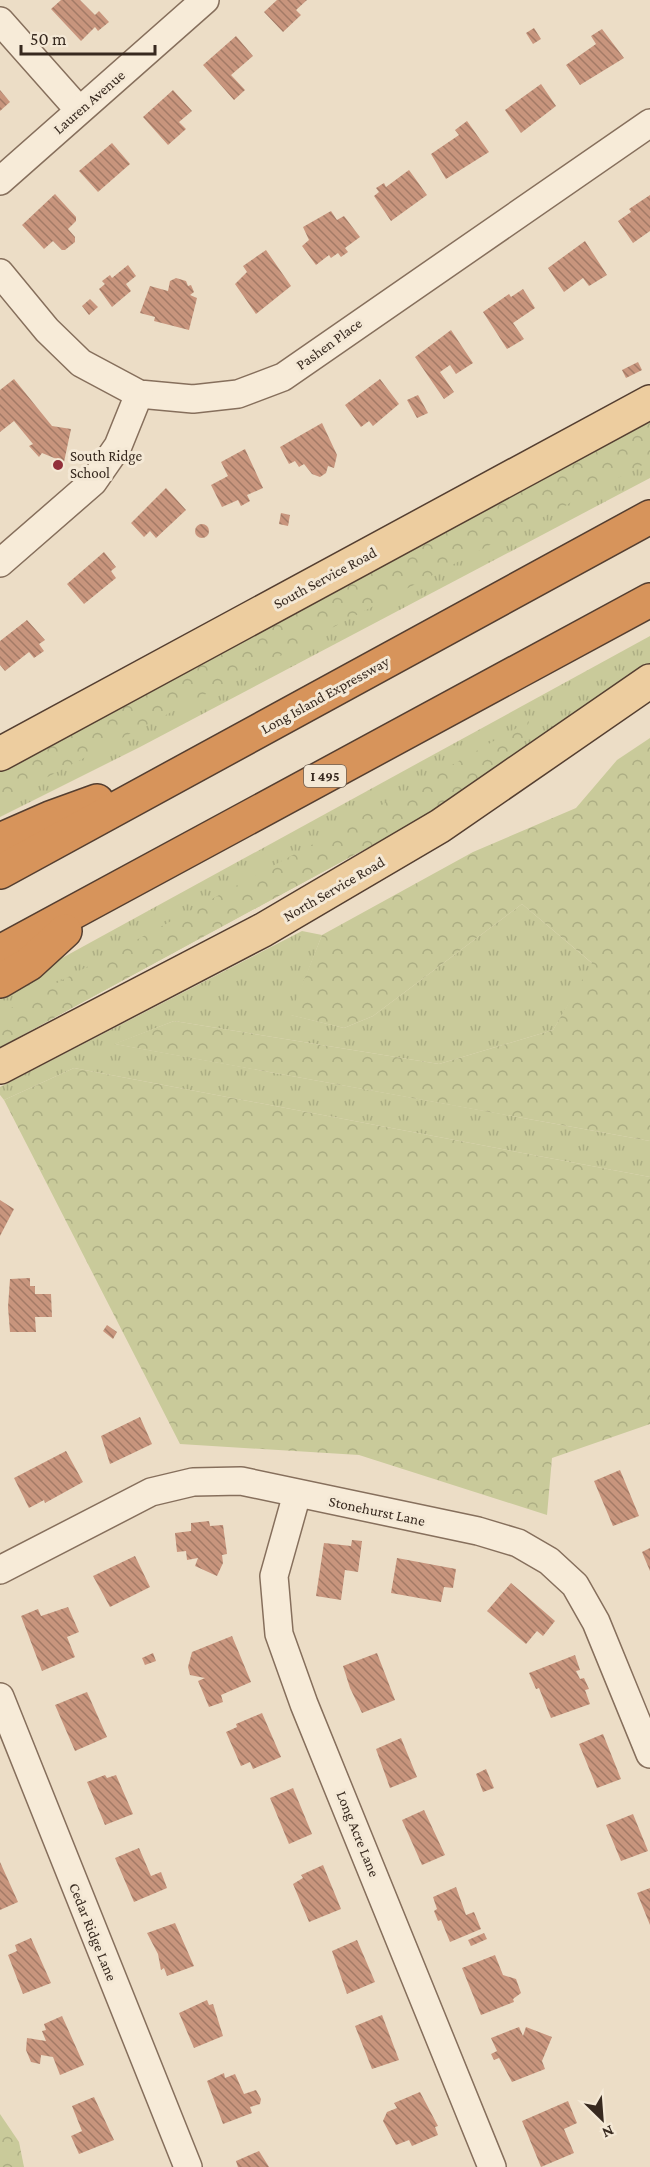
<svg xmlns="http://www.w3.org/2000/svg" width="650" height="2167" viewBox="0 0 650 2167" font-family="'Crimson Pro',serif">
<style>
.grass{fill:url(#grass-tufts)}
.forest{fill:url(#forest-crowns)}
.building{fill:url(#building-back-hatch)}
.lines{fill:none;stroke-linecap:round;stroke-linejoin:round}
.minor-casing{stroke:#866f5c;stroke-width:30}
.major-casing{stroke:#543e30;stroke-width:36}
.highway-casing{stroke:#543e30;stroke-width:36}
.minor{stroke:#f7ebd8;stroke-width:27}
.major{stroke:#edcd9f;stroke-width:33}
.highway{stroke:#d7945b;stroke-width:33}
.poi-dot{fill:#922f3a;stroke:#f4e8d5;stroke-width:2}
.labels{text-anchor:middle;stroke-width:6;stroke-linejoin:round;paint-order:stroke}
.shield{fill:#f4e8d5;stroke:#706256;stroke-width:1.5}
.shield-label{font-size:14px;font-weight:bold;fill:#37291f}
.street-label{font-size:15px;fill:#37291f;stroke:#f4e8d5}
.poi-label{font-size:15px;fill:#37291f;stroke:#f4e8d5;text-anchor:start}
</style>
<defs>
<pattern id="grass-tufts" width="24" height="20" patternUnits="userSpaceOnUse" patternTransform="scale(1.5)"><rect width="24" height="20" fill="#c9ca9a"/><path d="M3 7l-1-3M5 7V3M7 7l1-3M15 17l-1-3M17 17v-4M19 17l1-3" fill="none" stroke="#adae84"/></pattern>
<pattern id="forest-crowns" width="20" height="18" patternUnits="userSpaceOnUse" patternTransform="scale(1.5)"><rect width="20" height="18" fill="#c9ca9a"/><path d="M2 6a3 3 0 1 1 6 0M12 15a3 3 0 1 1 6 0" fill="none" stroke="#adae84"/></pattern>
<pattern id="building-back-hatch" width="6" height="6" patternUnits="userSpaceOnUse" patternTransform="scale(1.5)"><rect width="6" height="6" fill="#c8957d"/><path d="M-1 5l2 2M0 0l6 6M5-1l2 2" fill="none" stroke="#a37a66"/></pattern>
</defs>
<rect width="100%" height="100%" fill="#ecddc6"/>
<g class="grass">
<polygon points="650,417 650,478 140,747 0,817 0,769"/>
<polygon points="650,636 650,663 446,805 0,1047 0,992"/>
<polygon points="522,904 593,964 553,1030 439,1064 174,1021 115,1044 650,1141 650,1177 74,1068 4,1100 0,1095 0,1087 302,931 322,935 291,1015 344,1028 373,1016"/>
</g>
<g class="forest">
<polygon points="650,417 650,461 0,802 0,773"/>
<polygon points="529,721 521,753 446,805 0,1047 0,1014 315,843"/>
<polygon points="650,738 650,1141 114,1044 174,1021 439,1064 553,1030 592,963 522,904 373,1016 344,1028 290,1015 322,935 473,852 576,808 617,760"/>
<polygon points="74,1068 650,1177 650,1424 552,1458 547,1515 359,1455 180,1444 4,1100"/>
<polygon points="0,2114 19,2142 24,2167 0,2167"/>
</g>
<g class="building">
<polygon points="61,0 80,0 95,15 99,11 109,22 98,31 95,27 81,41 51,9"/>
<polygon points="277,0 307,0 296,10 301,15 283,32 264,12"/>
<polygon points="534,28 541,39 533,44 526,33"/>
<polygon points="602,29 624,58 580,85 566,65 596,44 591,36"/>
<polygon points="236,36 253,56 231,75 245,90 234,100 203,65"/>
<polygon points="541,84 556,106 521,133 505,110"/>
<polygon points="0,90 10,102 0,111"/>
<polygon points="173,90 192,111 179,122 186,129 168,145 143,117"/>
<polygon points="467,121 489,152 446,179 431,154 459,135 455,130"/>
<polygon points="112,143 130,164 98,192 79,171"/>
<polygon points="409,170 427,195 391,221 374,196 379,192 376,188 384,183 386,187"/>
<polygon points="55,194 76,217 76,221 68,229 75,237 75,242 65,250 62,250 53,241 44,249 22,225"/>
<polygon points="650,195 650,231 633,243 618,221 631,212 629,209"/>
<polygon points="331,211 337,220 344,216 360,237 345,248 348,252 341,257 338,253 331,258 329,255 316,265 302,246 309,240 303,227"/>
<polygon points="585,241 607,275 589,286 583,278 564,292 548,268"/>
<polygon points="266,250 291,286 256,314 235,284 247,272 243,266"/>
<polygon points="128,265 136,276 126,284 131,291 112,307 99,289 105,284 102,281 110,275 112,278"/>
<polygon points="176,278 186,281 188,286 191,285 194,292 190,295 197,298 189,330 154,321 155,317 140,313 150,286 168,291 170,281"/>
<polygon points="523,289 535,308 513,323 524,339 507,349 483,312 509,294 511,297"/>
<polygon points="90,299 98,307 89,315 82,306"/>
<polygon points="451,330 473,363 456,374 450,365 440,372 454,392 444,399 415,357"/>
<polygon points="638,362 642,370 626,378 622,370"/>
<polygon points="14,379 52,426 71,429 64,462 42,453 39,457 29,446 33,444 14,421 0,432 0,390"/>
<polygon points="380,379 399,404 373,426 369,421 361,427 345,405"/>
<polygon points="418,395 428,413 417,418 407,400"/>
<polygon points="322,423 337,455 334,468 328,466 326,473 320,477 312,474 304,464 299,467 295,461 289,464 280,447"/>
<polygon points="245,449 263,488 247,495 250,501 241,506 238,500 222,507 211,485 228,476 221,462"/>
<polygon points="166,488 186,510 156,538 150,531 144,537 131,523"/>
<polygon points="281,513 290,515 288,526 279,524"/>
<circle cx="202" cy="531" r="7"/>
<polygon points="104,552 116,567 111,571 116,578 84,604 67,584"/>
<polygon points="27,620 45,640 39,644 44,651 34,658 29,652 5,671 0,665 0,641"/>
<polygon points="0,1200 14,1209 0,1236"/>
<polygon points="30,1278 30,1286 35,1286 35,1294 51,1294 52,1317 35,1317 36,1332 10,1332 8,1307 10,1279"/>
<polygon points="107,1325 117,1332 113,1339 103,1331"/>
<polygon points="140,1417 152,1444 110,1464 101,1436"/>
<polygon points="66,1451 83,1482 45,1503 44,1500 29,1508 14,1478"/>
<polygon points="620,1470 639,1516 613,1526 594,1481"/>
<polygon points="209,1521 210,1526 223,1525 227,1554 222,1555 223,1563 217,1576 195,1566 198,1558 187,1560 186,1551 177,1552 175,1533 191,1531 191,1523"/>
<polygon points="352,1540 362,1541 358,1572 345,1570 341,1600 316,1596 324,1543 351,1546"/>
<polygon points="650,1548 650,1571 642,1552"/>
<polygon points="135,1556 150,1587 110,1607 93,1576"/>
<polygon points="397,1558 456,1569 453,1588 444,1587 441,1602 391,1593"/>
<polygon points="511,1583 555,1621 543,1636 537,1631 526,1644 487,1611"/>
<polygon points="68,1607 79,1632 67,1637 75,1657 42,1671 21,1616 38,1609 41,1616"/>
<polygon points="232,1636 251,1682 221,1695 223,1702 209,1707 198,1681 205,1678 190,1675 188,1667 192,1652"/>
<polygon points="153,1653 156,1661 145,1665 142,1658"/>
<polygon points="377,1653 395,1700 362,1713 350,1688 343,1666"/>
<polygon points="575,1655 580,1670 576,1671 580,1679 584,1678 589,1689 585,1690 590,1704 551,1718 539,1688 536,1689 529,1673"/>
<polygon points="87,1692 107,1737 75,1751 55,1705"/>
<polygon points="262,1713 281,1757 253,1769 250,1762 241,1766 226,1732 237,1727 236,1724"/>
<polygon points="603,1734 621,1779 597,1788 579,1744"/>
<polygon points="401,1738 417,1777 390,1788 376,1749"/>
<polygon points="486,1769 494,1788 483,1792 476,1774"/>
<polygon points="105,1775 107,1778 116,1775 133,1814 105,1825 87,1782"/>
<polygon points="293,1788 312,1834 289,1844 270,1798"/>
<polygon points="424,1810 445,1855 422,1865 402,1820"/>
<polygon points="633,1814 648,1851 621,1861 606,1825"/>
<polygon points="139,1848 151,1876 161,1872 167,1888 134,1902 115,1858"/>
<polygon points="0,1862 18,1902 0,1910"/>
<polygon points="323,1865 341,1909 309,1922 293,1884 303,1878 301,1875"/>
<polygon points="456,1887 466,1915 474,1912 481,1929 450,1942 441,1920 438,1921 434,1911 437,1909 433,1897"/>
<polygon points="650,1888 650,1925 637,1893"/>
<polygon points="175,1923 194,1966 167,1976 164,1968 161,1970 158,1954 147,1933"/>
<polygon points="484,1933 487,1939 471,1946 468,1940"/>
<polygon points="31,1938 51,1983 23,1994 8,1955 17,1951 15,1945"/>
<polygon points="357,1940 375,1982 347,1994 332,1951"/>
<polygon points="495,1955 503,1975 516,1979 521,1993 513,1999 514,2002 481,2015 462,1968"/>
<polygon points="207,2000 209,2005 213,2004 223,2036 194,2048 179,2013"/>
<polygon points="382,2015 399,2060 372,2069 355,2026"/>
<polygon points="62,2016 84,2065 60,2075 53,2057 41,2055 40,2064 31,2062 26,2050 27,2038 46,2041 42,2031 46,2030 44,2024"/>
<polygon points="519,2027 523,2036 526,2027 552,2037 542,2061 545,2069 512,2082 499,2058 494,2060 491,2054 497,2051 491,2038"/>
<polygon points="224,2073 225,2078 235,2074 244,2094 256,2090 261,2099 260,2104 250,2107 252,2113 223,2124 207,2081"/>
<polygon points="420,2092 438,2126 435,2127 438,2135 412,2146 409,2140 396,2145 383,2121 387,2112 397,2108 394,2103"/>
<polygon points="94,2097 114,2140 79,2154 71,2136 82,2131 72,2106"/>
<polygon points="568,2101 577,2123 564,2129 574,2153 541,2167 522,2121"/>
<polygon points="259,2151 269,2167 238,2167 236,2161"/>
</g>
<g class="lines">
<defs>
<g id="minor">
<polyline points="0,21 79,110"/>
<polyline points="0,181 205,0"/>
<polyline points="0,273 47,330 81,363 139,394 193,399 238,394 283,377 650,123"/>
<polyline points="0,563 93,482 118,446 139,394"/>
<polyline points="297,1494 274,1576 279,1634 304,1704 492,2167"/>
<polyline points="0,1570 151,1492 193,1482 241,1481 478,1531 518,1543 549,1561 575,1585 596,1622 650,1754"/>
<polyline points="0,1697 188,2167"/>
</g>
<g id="major">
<polyline points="0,754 650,402"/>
<polyline points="0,1067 263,930 440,826 650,681"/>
</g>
<g id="highway">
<polyline points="0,840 50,818 97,801"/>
<polyline points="0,872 650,517"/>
<polyline points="0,952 650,600"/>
<polyline points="0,981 29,964 65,931"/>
</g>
</defs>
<use href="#minor" class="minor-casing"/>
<use href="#major" class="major-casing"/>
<use href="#highway" class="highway-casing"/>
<use href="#minor" class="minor"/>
<use href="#major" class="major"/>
<use href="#highway" class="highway"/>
</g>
<circle class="poi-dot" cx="58" cy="465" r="6"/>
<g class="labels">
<rect class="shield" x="304" y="765" width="42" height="22" rx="4.5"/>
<g class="shield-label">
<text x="325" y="781">I 495</text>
</g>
<g class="street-label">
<text transform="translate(89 102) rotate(-41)" y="5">Lauren Avenue</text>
<text transform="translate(329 344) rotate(-36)" y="5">Pashen Place</text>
<text transform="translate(325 578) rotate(-28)" y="5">South Service Road</text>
<text transform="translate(325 695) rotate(-29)" y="5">Long Island Expressway</text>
<text transform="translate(334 889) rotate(-30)" y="5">North Service Road</text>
<text transform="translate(377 1511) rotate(12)" y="5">Stonehurst Lane</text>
<text transform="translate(358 1834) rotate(68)" y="5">Long Acre Lane</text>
<text transform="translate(93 1932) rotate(68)" y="5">Cedar Ridge Lane</text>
</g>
<g class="poi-label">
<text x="70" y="461">South Ridge<tspan x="70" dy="17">School</tspan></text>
</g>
</g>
<g transform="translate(602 2119) rotate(155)" stroke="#f4e8d5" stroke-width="4.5" paint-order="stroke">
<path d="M0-4.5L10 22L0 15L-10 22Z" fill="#37291f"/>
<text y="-9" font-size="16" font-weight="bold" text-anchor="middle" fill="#37291f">N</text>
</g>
<path d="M21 45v9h134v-9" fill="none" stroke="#37291f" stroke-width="3"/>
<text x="30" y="45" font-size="18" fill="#37291f" stroke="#f4e8d5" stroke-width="4.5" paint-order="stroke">50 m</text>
</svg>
